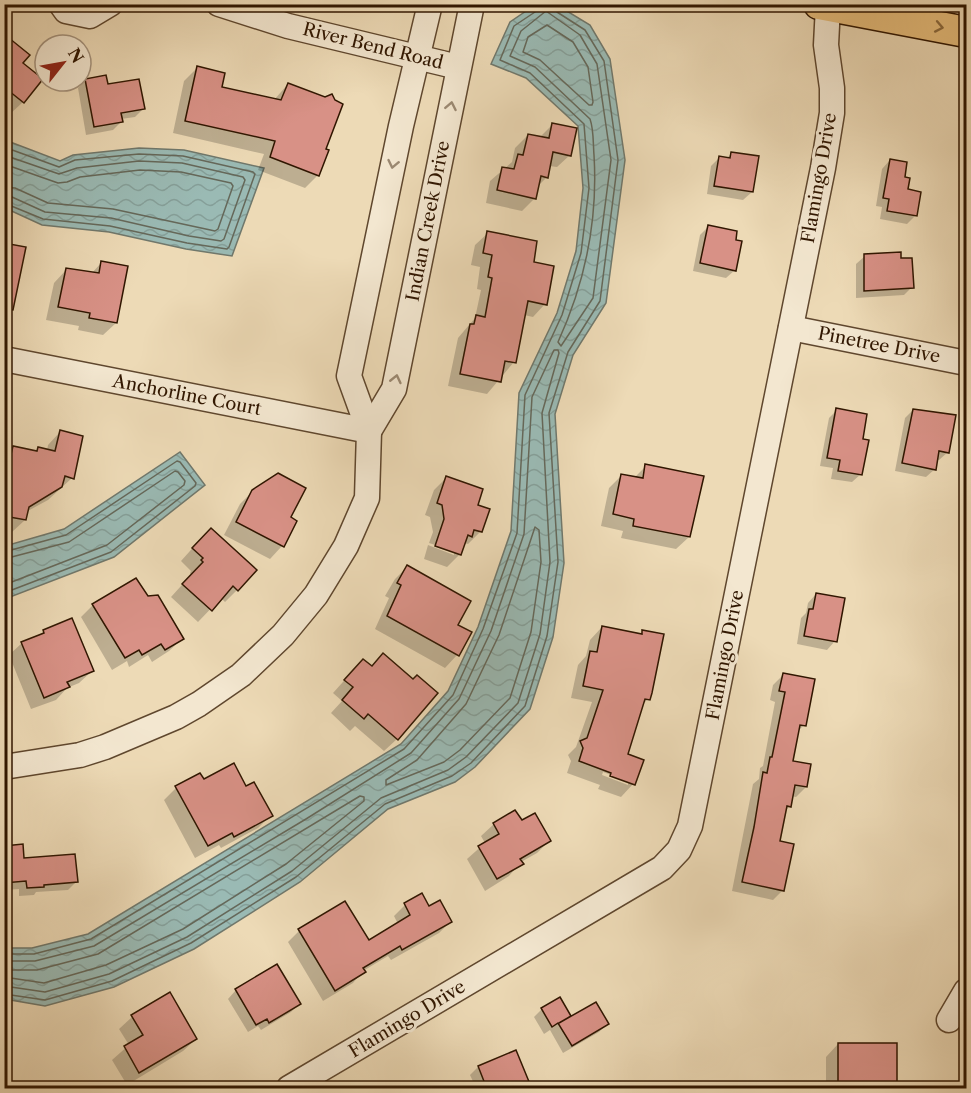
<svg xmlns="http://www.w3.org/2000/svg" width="971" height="1093" viewBox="0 0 971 1093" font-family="'Libre Caslon Text',serif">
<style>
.water{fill:url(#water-waves);stroke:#70786c;stroke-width:1.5}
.shadow{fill:#0003;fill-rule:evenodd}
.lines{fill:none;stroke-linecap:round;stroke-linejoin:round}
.shore{stroke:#65685a;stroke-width:1.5}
.building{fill:#d89186;stroke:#301600;stroke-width:1.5}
.minor-casing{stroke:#5f472e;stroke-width:27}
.major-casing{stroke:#301600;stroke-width:33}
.minor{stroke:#f3e7d0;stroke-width:24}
.major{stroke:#e6bd7b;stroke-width:30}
.oneway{stroke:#8b6a3e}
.oneway2{stroke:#9b8972}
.labels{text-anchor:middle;stroke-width:6;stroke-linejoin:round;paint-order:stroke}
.street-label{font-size:18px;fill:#301600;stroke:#f3e7d0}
</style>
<defs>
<pattern id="water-waves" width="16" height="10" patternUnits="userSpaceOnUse" patternTransform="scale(1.5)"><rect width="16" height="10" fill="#9abab4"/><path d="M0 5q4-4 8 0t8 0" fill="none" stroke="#859f99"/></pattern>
</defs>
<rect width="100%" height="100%" fill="#eddab6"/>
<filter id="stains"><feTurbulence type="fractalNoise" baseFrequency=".00333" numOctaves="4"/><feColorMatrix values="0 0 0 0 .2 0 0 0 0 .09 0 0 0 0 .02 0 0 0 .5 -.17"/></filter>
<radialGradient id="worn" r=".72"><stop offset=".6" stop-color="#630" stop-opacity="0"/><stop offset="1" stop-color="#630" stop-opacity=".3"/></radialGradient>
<g class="water">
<polygon points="535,5 557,5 590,25 610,59 625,160 606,303 573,355 555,414 564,563 553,637 530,709 475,767 455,782 388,809 300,882 194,949 114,987 45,1006 5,999 5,948 32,948 88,934 401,744 448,691 478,627 511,531 519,393 557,313 576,251 583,188 578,126 526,78 491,64 510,22"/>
<polygon points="5,140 60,161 73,155 139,148 184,150 264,168 232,256 186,249 109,232 42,225 5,208"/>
<polygon points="180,452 205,485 114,557 5,599 5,546 64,529"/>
</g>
<g class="shadow">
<polygon points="4,39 21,63 23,102 10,114 4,110"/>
<polygon points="197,68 221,88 274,100 288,84 324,150 318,175 305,188 258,170 264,154 173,133 184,81"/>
<polygon points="86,80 107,86 143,109 135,117 121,119 121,122 113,130 86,135 78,88"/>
<polygon points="553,124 570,155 557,167 549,166 547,177 537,187 535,198 522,211 486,203 490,181 512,162 515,148 528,135 539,138"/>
<polygon points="732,153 752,192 743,200 707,194 711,166 719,158 726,159"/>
<polygon points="890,160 903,178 915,216 907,224 880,219 882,207 876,206 882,169"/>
<polygon points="708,227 735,270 726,278 693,271 700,235"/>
<polygon points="488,233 532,263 545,304 533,317 524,315 514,362 487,394 448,386 458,338 475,318 481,290 477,289 480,267 471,265 475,245"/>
<polygon points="865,256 912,287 904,295 856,298 856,264"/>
<polygon points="102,262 116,323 103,335 78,330 79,326 46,320 54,283 66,270 91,274"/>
<polygon points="837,410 861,440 861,474 852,482 831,479 833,468 820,466 829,418"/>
<polygon points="913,410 948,452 939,460 936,460 935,469 926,477 895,471 905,418"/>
<polygon points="60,432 72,478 48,500 26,512 25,520 12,532 4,530 4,445 35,452 39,449 47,451 48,445"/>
<polygon points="646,466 689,537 676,549 621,538 623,531 601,526 609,488 621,476 634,478"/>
<polygon points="446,478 476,506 480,532 468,544 464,543 460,554 447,567 424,559 428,545 454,555 454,551 429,543 433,532 430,517 425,515 434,490"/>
<polygon points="253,491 289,518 282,546 270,559 224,535 240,504"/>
<polygon points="198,542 237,590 225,602 221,598 198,622 171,597 191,575 190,573 191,571 181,561"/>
<polygon points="407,567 457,655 445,668 375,629 389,598 385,596 395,579"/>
<polygon points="816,594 835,641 827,650 797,644 801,618 806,613 808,603"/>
<polygon points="147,598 182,639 169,651 152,662 148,655 129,667 127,661 112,670 81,617 93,605"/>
<path d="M602,627L639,635L643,631L648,699L642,705L626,755L633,784L621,797L598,789L600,785L567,773L571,761L568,755L576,747L592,702L571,698L578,665L586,656L590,640ZM603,772L628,781V785L602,775Z"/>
<polygon points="44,631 92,671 79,683 67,688 56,700 31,709 9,655 22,643 38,636"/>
<polygon points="351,673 397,739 384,751 355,726 350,731 331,713 342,701 333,693"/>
<polygon points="783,675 804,725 796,733 791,762 806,787 796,797 791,796 790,806 784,812 778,842 783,890 773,900 732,891 753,784 759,779 760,768 763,766 775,702 770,700 773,685"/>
<polygon points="203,782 271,815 258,828 221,848 219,845 195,858 164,800 176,788"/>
<polygon points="521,822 550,840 537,853 521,862 509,876 485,891 467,859 485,843 481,836 494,824"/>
<polygon points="4,848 23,860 76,882 68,890 36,892 34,895 19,896 19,889 4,890"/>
<polygon points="345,903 368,942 398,924 394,916 405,905 429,908 450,922 439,933 391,960 388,956 363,971 353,983 323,1001 288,942 299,931"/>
<polygon points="276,966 299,1004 291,1012 261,1030 258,1026 248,1032 228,999 236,990"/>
<polygon points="169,994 196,1039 183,1051 127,1085 112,1060 129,1045 119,1029 132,1017"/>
<polygon points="542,1009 569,1015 564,1021 607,1024 599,1032 563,1053 550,1030 544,1034 534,1017"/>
<polygon points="838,1044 896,1087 902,1088 819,1088 826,1086 826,1057"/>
<polygon points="515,1052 527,1088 476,1088 470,1075 478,1067"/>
<polygon points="444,1083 447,1088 431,1088"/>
</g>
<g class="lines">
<g class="shore">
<path d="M546,11L580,35L597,64L611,160L593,298L561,346L558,342C585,283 598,220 594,155C593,144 594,130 590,119L535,67L510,56L521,31Z"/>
<polygon points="547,25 573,42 588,67 593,102 592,105 589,105 540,60 523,52 528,37"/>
<polyline points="4,147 59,167 75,160 139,154 183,156 253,172 255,174 229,247 227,249 187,243 110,226 43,219 4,203"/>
<polyline points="4,155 59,174 77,168 139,161 182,163 243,177 245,180 224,239 221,241 189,236 111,218 45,212 12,197 4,196"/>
<polyline points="4,164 58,183 67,182 80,177 140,170 181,172 231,183 233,186 218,229 215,231 113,209 48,203 15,188 4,187"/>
<polygon points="535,527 539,530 541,562 531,632 510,698 460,750 444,762 386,785 386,780 417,760 466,704 499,635"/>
<polyline points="4,552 66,535 177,461 180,462 196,483 195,486 111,552 4,593"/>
<polyline points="4,559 69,542 175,471 178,472 185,481 184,485 107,545 4,585"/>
<polyline points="4,954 34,954 91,939 404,749 453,695 483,629 517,533 525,395 562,315 581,253 589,188 584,124 530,73 500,60 514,26 535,12 538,4"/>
<polyline points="4,961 35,961 94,946 306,819 411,753 459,699 491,631 524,534 532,397 554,350 558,350 559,353 542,413 550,562 540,634 518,703 466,757 448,770 381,798 292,871 187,937 109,974 45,992 4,986"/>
<polyline points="4,970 37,970 98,954 360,796 364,797 364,801 286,864 183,929 106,965 44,983 4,977"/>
<polyline points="4,994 45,1000 112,981 191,943 296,877 385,804 452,776 471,763 525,706 547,636 558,562 549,413 568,352 600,301 618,160 604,61 585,30 557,12 555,4"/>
</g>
</g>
<g class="building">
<polygon points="4,34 30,55 23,63 43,79 24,103 4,87"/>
<polygon points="197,66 225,73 222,87 281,100 288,83 325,97 332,94 335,100 343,104 326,149 329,150 319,176 270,157 275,141 185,121"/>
<polygon points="106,75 108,84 139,79 145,109 121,113 123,122 94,127 85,79"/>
<polygon points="552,123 577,128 571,156 553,152 548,178 541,176 536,199 497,190 502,167 514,169 518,154 523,155 528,134 549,138"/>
<polygon points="731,152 759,156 753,192 714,186 719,156 730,158"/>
<polygon points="890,159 907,162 905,177 910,178 908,189 921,192 917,216 887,211 889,199 883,198"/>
<polygon points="708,225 737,231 736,240 742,241 736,271 700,263"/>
<polygon points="487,231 537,241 534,262 554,266 547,305 528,301 516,363 505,361 501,382 460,374 470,324 474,324 476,315 485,317 492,278 488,277 492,255 483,253"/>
<polygon points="4,243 26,247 13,310 4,309"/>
<polygon points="901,252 901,258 912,258 914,288 864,291 864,254"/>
<polygon points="101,261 128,266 117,323 89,318 90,313 58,307 66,268 99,273"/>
<polygon points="836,408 867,414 863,439 869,440 862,475 838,471 840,460 827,458"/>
<polygon points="913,409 956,415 949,453 939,451 936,470 902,463"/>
<polygon points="60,430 83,436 74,479 65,476 62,487 29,507 26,520 4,516 4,483 13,446 37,451 38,447 55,451"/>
<polygon points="645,464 704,476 690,537 633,526 634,519 613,514 621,474 643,478"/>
<polygon points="278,473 306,488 291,517 297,521 284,547 236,522 252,490"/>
<polygon points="446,476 483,489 478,505 490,509 482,532 474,530 472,537 468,535 461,555 435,546 444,519 442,505 437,503"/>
<polygon points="211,528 257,570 238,591 233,586 212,611 182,584 203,562 201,560 203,558 192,548"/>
<polygon points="407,565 471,601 458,625 472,632 459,656 387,616 401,585 397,583"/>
<polygon points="136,578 148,596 158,595 184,639 165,650 161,644 142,655 139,650 125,658 92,604"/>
<polygon points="816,593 845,598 837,642 804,636 809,609 813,609"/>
<polygon points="72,618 94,671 67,682 70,687 44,698 21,642 44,633 43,630"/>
<polygon points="602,626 642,634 642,630 664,634 652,693 650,700 645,699 628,754 644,760 635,785 610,776 611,773 579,761 583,748 580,741 587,738 603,690 583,686 590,651 597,652"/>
<polygon points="383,653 413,679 417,675 438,693 398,740 368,714 364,719 342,700 353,687 344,680 363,659 372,666"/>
<polygon points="783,673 815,679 806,726 800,725 793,761 811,764 807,787 795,785 791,807 787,806 780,841 794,844 784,891 742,882 754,827 763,772 767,773 770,757 772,757 785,692 779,691"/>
<polygon points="234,763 246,786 254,782 273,816 234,837 232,833 208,846 175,786 200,773 204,779"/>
<polygon points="515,810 522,820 535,813 551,841 520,859 524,864 497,879 478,846 499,834 493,823"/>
<polygon points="23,844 24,858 75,854 78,882 44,885 44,887 27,888 26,881 4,883 4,846"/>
<polygon points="422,893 429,906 440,900 452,922 402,950 400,946 363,968 366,972 335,991 298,929 345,901 369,940 410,915 404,903"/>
<polygon points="277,964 301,1004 269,1023 267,1019 256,1025 235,989"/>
<polygon points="170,992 197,1039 139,1073 124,1046 143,1035 131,1015"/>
<polygon points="560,997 571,1016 559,1023 596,1002 609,1024 572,1046 558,1023 552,1027 541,1008"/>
<rect x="838" y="1043" width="59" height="46"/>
<polygon points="516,1050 532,1089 487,1089 478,1066"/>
</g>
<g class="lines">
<defs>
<g id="minor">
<polyline points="61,4 66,11 90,16 110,4"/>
<polyline points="219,4 288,26 458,67"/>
<polyline points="791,328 966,363"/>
<polyline points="4,359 369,431"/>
<polyline points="369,431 394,389 472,4"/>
<polyline points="4,767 80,755 105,747 176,717 199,704 241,675 283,635 316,595 346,546 367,498 369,431 349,376 401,126 430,4"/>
<polyline points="949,1020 966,991"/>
<polyline points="289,1088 662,868 679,850 690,826 823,168 832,113 832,88 826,45 828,6"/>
</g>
<polyline id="major" points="819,4 966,32"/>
</defs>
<use href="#minor" class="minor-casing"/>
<use href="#major" class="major-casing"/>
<use href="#minor" class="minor"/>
<use href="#major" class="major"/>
</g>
<defs><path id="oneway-chevron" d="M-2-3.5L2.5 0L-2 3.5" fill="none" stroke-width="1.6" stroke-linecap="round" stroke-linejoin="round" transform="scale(1.5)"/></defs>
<use class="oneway" href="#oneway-chevron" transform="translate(939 27) rotate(11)"/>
<g class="oneway2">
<use href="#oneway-chevron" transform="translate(451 106) rotate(-79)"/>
<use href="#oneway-chevron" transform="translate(393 164) rotate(102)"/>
<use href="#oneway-chevron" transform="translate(396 379) rotate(-77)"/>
</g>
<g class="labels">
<g class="street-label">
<text transform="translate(373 46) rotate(14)" y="6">River Bend Road</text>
<text transform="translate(819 178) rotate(-80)" y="6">Flamingo Drive</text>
<text transform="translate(428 221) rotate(-79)" y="6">Indian Creek Drive</text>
<text transform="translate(879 345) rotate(11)" y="6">Pinetree Drive</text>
<text transform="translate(187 395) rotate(11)" y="6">Anchorline Court</text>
<text transform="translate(725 655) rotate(-79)" y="6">Flamingo Drive</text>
<text transform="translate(407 1019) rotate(-31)" y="6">Flamingo Drive</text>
</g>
</g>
<rect width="971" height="1093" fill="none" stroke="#eddab6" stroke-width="24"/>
<rect x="6" y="6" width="959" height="1081" fill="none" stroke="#301600" stroke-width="3"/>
<rect x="12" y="12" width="947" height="1069" fill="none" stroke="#301600" stroke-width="1.5"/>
<g transform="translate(63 63) rotate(59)"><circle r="28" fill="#f3e7d0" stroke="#a5937d" stroke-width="1.5"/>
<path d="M0-4.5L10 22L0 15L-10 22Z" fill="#8f2418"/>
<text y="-9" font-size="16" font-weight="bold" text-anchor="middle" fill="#301600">N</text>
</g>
<rect width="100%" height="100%" filter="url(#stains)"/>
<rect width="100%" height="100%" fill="url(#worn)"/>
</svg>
